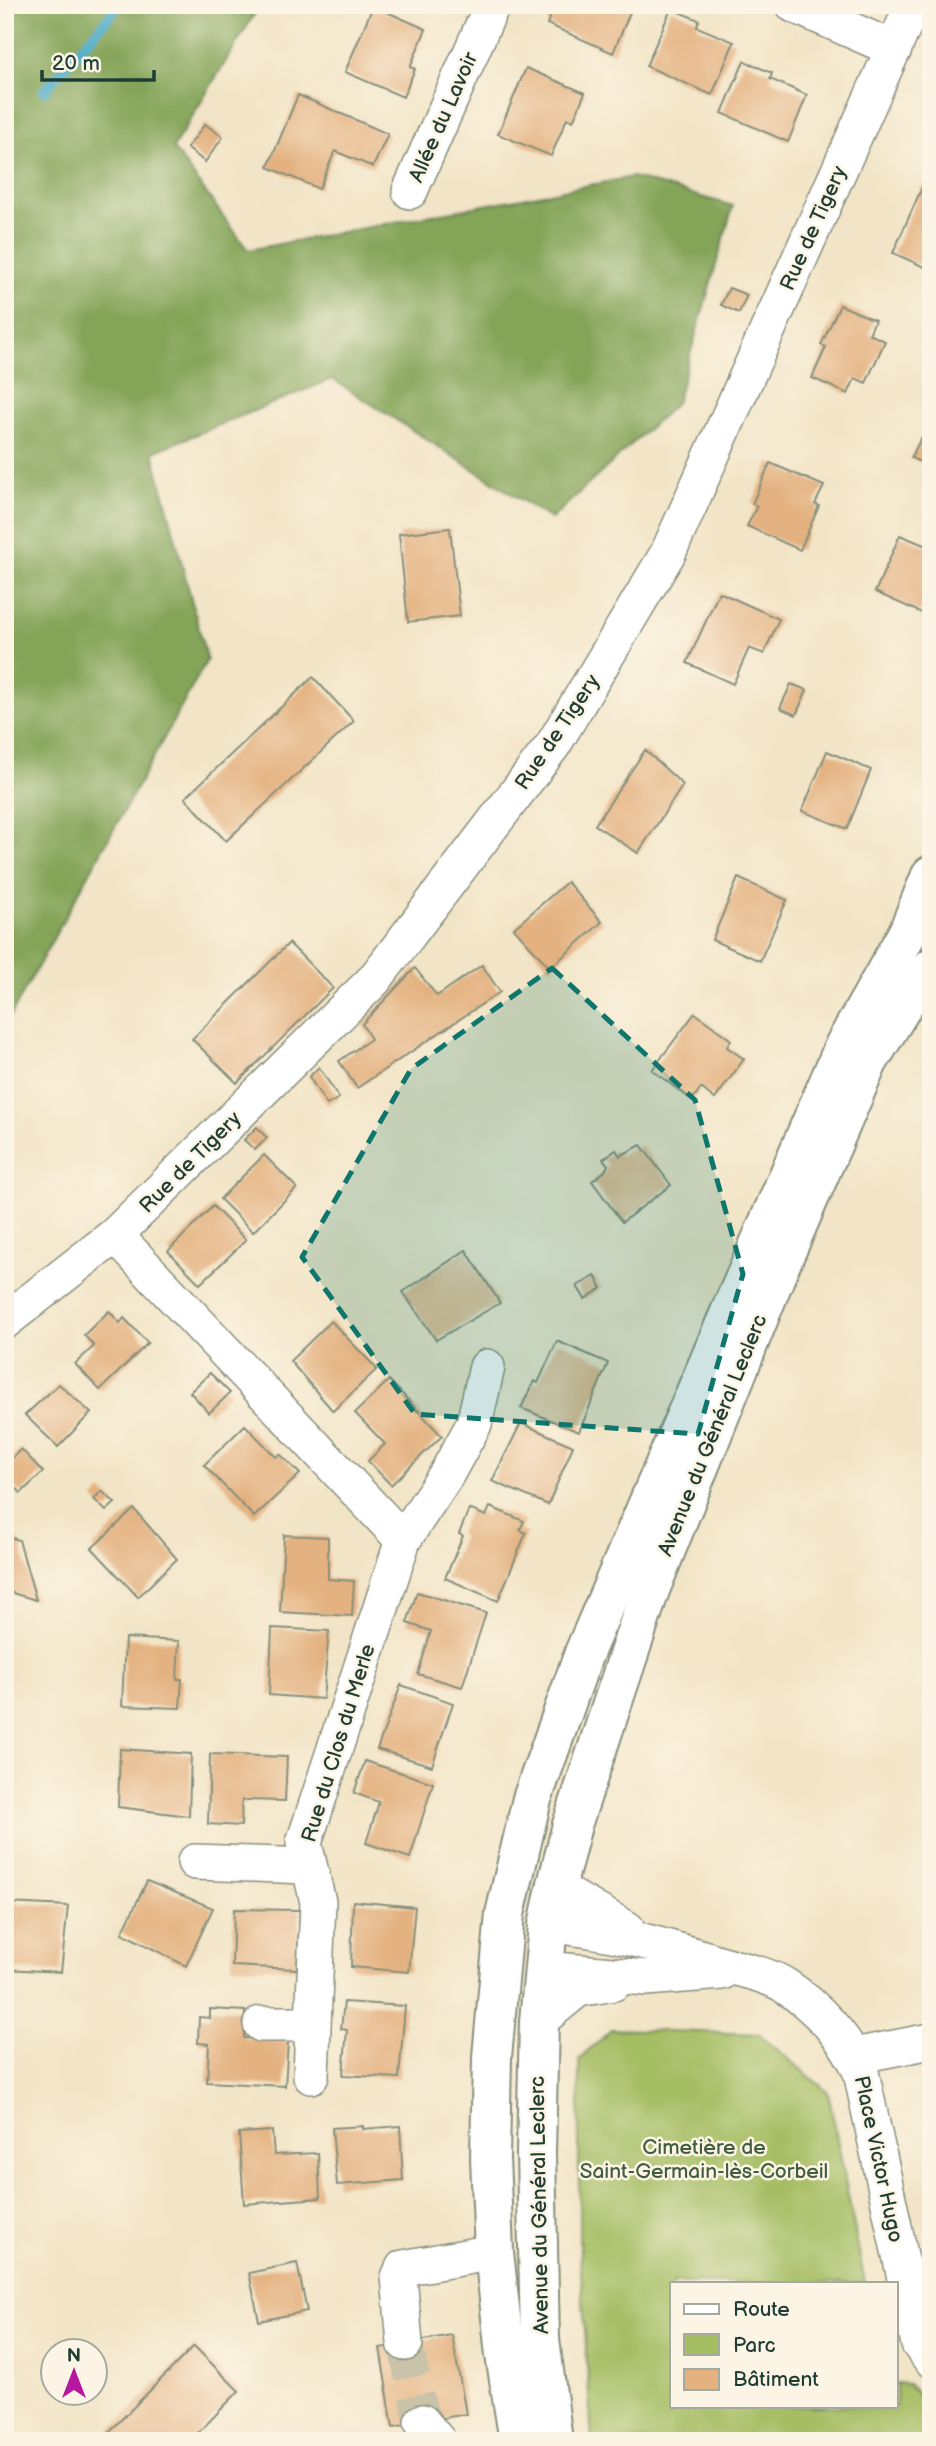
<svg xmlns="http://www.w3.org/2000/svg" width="936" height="2446" viewBox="0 0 936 2446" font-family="'Balsamiq Sans',sans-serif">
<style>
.green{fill:#a5bd63;stroke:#627d4c;stroke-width:2}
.forest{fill:#84a459;stroke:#527046;stroke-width:2}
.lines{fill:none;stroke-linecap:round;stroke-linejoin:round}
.stream{stroke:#49aac8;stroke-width:10}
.building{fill:#e4b281}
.minor-tunnel{stroke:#c8c3a9;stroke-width:35;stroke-dasharray:35 18;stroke-linecap:butt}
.minor-casing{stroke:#88907d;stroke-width:38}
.major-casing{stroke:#88907d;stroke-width:42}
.minor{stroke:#fff;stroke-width:35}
.major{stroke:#fff;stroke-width:38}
.marked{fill:#0f766e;fill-opacity:0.2;stroke:#0f766e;stroke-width:5;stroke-dasharray:14 9;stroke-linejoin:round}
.labels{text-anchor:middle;stroke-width:5;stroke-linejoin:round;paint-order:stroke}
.street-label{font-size:21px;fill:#1f3d34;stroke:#fcf5e5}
.park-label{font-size:21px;fill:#405d40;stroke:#fcf5e5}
</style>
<rect width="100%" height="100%" fill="#fcf5e5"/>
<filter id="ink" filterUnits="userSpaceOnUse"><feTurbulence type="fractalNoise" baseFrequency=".0143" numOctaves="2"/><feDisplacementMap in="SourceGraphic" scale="14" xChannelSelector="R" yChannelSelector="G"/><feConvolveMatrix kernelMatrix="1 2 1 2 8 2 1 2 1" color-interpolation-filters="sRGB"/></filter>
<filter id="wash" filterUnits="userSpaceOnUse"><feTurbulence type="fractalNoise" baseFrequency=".00686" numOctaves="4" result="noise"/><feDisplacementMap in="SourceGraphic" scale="28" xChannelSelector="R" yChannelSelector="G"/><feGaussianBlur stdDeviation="1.57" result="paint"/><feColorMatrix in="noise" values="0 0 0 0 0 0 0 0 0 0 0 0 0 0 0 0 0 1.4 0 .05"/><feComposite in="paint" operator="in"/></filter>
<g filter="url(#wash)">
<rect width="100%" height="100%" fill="#f2e4c6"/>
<polygon class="green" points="612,2029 759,2034 828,2092 865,2283 672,2283 672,2406 896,2406 896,2383 908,2384 931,2408 931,2441 592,2441 579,2239 579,2060"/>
<polygon class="forest" points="5,5 260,5 173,148 248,250 632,177 733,206 676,403 551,519 332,379 153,452 207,660 5,1026"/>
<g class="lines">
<polyline class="stream" points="44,91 119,5"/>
</g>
<g id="blocks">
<g class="building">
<polygon points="555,5 633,5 613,53 547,24"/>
<polygon points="373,6 426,29 410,67 415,69 403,97 345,72"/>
<polygon points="671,9 699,20 697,27 734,42 712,95 646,66"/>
<polygon points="744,61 772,73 770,79 807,95 788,142 722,113"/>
<polygon points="526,68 585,93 573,121 567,118 551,156 498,134"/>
<polygon points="298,95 388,134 373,167 335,151 319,189 268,167"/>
<polygon points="205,124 223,137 205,162 187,148"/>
<polygon points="923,185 931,189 931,270 893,253"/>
<polygon points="729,288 747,295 739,313 721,305"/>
<polygon points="840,305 875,320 869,334 885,341 866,383 855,378 848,394 812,378 826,347 821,345"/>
<polygon points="921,438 931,442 931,472 923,469 925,464 911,458"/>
<polygon points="770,463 824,486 815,504 819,506 800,550 747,526 757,506 752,504"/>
<polygon points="450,528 460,616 408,622 399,534"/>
<polygon points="900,535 931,548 931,603 926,615 875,592"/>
<polygon points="719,592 779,619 764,654 749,648 733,684 687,663"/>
<polygon points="313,677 354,721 226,841 185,798"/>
<polygon points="791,684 807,690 796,715 780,708"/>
<polygon points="645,750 683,785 638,853 595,825"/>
<polygon points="827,751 871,770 847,829 802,811"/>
<polygon points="738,878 787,900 760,961 712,940"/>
<polygon points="567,882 602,922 550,968 514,928"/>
<polygon points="289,943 333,988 237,1083 192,1039"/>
<polygon points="482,965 500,992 357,1088 339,1061 371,1039 362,1024 415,968 437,996"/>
<polygon points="695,1013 731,1040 727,1047 744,1059 715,1099 701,1088 692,1100 652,1070"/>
<polygon points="319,1067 339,1098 327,1105 309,1077"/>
<polygon points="257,1127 267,1138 255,1150 244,1140"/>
<polygon points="641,1145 671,1185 622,1222 592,1181 605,1171 608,1165 603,1159 616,1150 620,1156"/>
<polygon points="264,1155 297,1188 253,1232 220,1199"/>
<polygon points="213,1206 246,1240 200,1284 168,1251"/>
<polygon points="466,1250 500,1303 436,1340 403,1292"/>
<polygon points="595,1276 602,1288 585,1299 577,1286"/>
<polygon points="109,1311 120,1323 124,1318 148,1343 100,1390 75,1364 94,1346 84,1335"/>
<polygon points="331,1321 377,1369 333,1411 290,1361"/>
<polygon points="557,1341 608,1363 579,1432 521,1408 534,1381 538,1383"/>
<polygon points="210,1373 230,1393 209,1413 190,1392"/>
<polygon points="389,1380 442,1436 391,1485 368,1461 385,1444 355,1413"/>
<polygon points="59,1384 91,1413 58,1447 25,1415"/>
<polygon points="521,1423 573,1446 548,1505 492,1481"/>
<polygon points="245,1425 276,1457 280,1454 300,1474 254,1517 204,1465"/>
<polygon points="21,1449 43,1472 21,1493 5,1477 5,1465"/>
<polygon points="102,1491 115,1503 106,1511 94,1499"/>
<polygon points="490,1507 524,1521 520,1530 526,1533 498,1601 445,1578 463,1536 459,1534 469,1509 486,1516"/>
<polygon points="134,1509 177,1559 138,1597 92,1548"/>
<polygon points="284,1535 328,1537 328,1579 354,1581 352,1616 280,1612"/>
<polygon points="5,1536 19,1540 36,1600 5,1591"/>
<polygon points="417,1592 486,1613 462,1687 418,1674 431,1631 407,1623"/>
<polygon points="272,1628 329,1631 323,1699 269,1695"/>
<polygon points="125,1638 179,1641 177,1679 182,1679 180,1708 122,1706"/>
<polygon points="401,1685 453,1703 432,1766 377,1749"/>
<polygon points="120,1749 191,1754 189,1816 118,1807"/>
<polygon points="210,1754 287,1757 285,1801 242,1800 241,1826 208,1824"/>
<polygon points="365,1761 433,1783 410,1858 366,1843 379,1802 354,1793"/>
<polygon points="147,1881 213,1908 186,1966 122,1933"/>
<polygon points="353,1901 415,1907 409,1972 351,1967"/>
<polygon points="6,1903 68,1906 61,1972 5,1969"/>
<polygon points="234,1909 300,1910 297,1969 232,1966"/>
<polygon points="344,2002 405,2006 399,2078 343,2075 347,2030 341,2029"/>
<polygon points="210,2009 245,2011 244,2038 288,2042 285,2086 207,2082 209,2044 198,2043 199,2017 210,2018"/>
<polygon points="363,2126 363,2129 400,2126 403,2180 337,2185 332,2128"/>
<polygon points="272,2131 274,2155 318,2153 320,2198 244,2204 239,2133"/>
<polygon points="297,2263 307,2311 259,2321 249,2273"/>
<polygon points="452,2335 466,2414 393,2427 380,2348"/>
<polygon points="194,2346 239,2391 190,2441 100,2441"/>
</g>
</g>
</g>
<g filter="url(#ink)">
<use href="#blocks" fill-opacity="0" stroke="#88907d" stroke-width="2"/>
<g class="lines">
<polyline class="minor-tunnel" points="405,2343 422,2422"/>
<defs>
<g id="minor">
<polyline points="794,5 894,49"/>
<polyline points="410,191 492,5"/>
<polyline points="115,1235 403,1540 304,1843 318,1902 311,2076"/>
<polyline points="5,1321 115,1235 374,980 553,745 668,553 913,5"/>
<polyline points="403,1540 446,1475 474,1424 487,1367"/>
<polyline points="195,1862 307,1866"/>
<polyline points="556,1888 627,1929"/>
<path d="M548,1925C610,1929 670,1948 729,1966C747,1971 768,1975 784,1985C816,2006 846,2037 861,2072L919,2344L931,2359"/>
<polyline points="544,1969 646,1978 722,1972"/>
<polyline points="539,2021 578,1989 614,1983"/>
<polyline points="261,2024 311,2024"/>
<polyline points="854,2056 931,2041"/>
<polyline points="405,2343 399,2277 403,2268 494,2252"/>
<polyline points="422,2422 438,2441"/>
</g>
<g id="major">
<polyline points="519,2441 505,2355 494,2252 490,2158 492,2057 505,1914 532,1799 584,1653 845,1044 908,932 931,875"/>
<polyline points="553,2441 540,2339 536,2153 539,2021 548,1925 556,1888 572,1825 650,1590 776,1275 868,1062 910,994 931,968"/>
</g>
</defs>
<use href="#minor" class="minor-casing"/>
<use href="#major" class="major-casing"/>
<use href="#minor" class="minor"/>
<use href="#major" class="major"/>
</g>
</g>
<path class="marked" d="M552,968L695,1100L743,1274L698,1434L415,1414L302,1257L411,1069Z"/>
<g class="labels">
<g class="street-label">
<text transform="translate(443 117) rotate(-66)" y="7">Allée du Lavoir</text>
<text transform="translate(813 228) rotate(-66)" y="7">Rue de Tigery</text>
<text transform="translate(557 732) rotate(-56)" y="7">Rue de Tigery</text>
<text transform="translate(190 1162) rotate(-45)" y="7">Rue de Tigery</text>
<text transform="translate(712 1435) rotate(-68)" y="7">Avenue du Général Leclerc</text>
<text transform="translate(338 1743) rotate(-73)" y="7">Rue du Clos du Merle</text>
<text transform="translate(879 2159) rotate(78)" y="7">Place Victor Hugo</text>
<text transform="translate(539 2205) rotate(-91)" y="7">Avenue du Général Leclerc</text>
</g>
<g class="park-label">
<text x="704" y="2154">Cimetière de<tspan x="704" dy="24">Saint-Germain-lès-Corbeil</tspan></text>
</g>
</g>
<rect width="936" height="2446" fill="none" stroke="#fcf5e5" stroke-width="28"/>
<rect x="670" y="2282" width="228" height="126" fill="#fcf5e5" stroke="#a4ab9e" stroke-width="2"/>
<rect x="684" y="2304" width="35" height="10" fill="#ffffff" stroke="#a4ab9e" stroke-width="2"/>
<text x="733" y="2316" font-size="21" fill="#1f3d34">Route</text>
<rect x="684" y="2334" width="35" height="21" fill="#a5bd63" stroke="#a4ab9e" stroke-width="2"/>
<text x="733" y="2352" font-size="21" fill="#1f3d34">Parc</text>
<rect x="684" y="2369" width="35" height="21" fill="#e4b281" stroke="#a4ab9e" stroke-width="2"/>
<text x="733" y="2386" font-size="21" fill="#1f3d34">Bâtiment</text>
<g transform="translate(74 2372)"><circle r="33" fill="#fcf5e5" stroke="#a4ab9e" stroke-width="2"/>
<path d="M0-5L12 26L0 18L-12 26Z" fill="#b5179e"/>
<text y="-10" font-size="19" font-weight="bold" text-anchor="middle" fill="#1f3d34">N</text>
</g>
<path d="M42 70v10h112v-10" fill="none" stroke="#1f3d34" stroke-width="3.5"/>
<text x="52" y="70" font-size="21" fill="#1f3d34" stroke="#fcf5e5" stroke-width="5" paint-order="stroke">20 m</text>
</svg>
